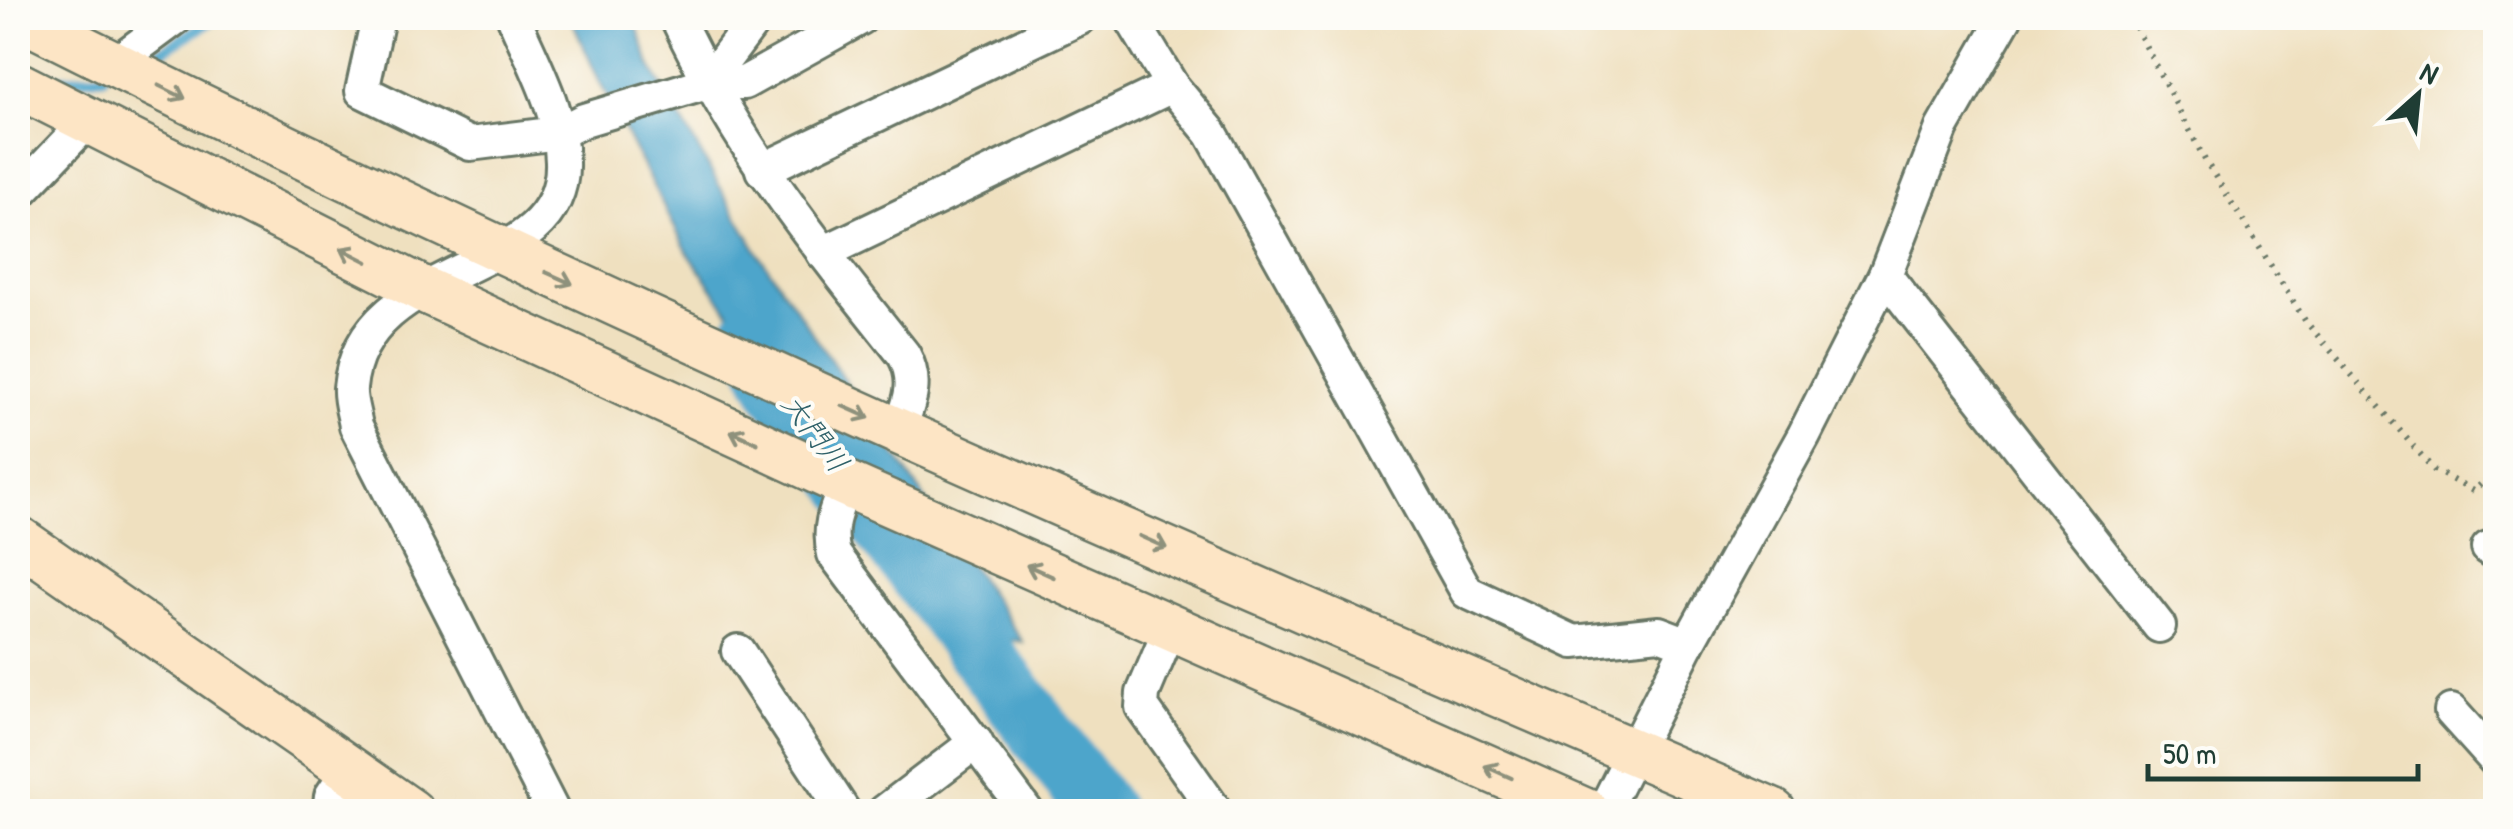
<svg xmlns="http://www.w3.org/2000/svg" width="2513" height="829" viewBox="0 0 2513 829" font-family="'Patrick Hand','Klee One',sans-serif">
<style>
.water{fill:#4ea5cb;stroke:#367180;stroke-width:2.5}
.lines{fill:none;stroke-linecap:round;stroke-linejoin:round}
.stream{stroke:#4ea5cb;stroke-width:11}
.river{stroke:#4ea5cb;stroke-width:65}
.street-casing{stroke:#687665;stroke-width:38}
.secondary-casing{stroke:#687665;stroke-width:50}
.path{stroke:#687665;stroke-width:6;stroke-dasharray:2.5 8;stroke-linecap:butt}
.street{stroke:#fff;stroke-width:32}
.secondary{stroke:#fde5c5;stroke-width:45}
.oneway{stroke:#8e917c}
.labels{text-anchor:middle;stroke-width:8;stroke-linejoin:round;paint-order:stroke}
.water-label{font-size:30px;font-style:italic;fill:#2f6169;stroke:#fdfcf7}
</style>
<rect width="100%" height="100%" fill="#fdfcf7"/>
<filter id="ink" filterUnits="userSpaceOnUse"><feTurbulence type="fractalNoise" baseFrequency=".01" numOctaves="2"/><feDisplacementMap in="SourceGraphic" scale="20" xChannelSelector="R" yChannelSelector="G"/><feConvolveMatrix kernelMatrix="1 2 1 2 8 2 1 2 1" color-interpolation-filters="sRGB"/></filter>
<filter id="wash" filterUnits="userSpaceOnUse"><feTurbulence type="fractalNoise" baseFrequency=".0048" numOctaves="4" result="noise"/><feDisplacementMap in="SourceGraphic" scale="40" xChannelSelector="R" yChannelSelector="G"/><feGaussianBlur stdDeviation="2.25" result="paint"/><feColorMatrix in="noise" values="0 0 0 0 0 0 0 0 0 0 0 0 0 0 0 0 0 1.4 0 .05"/><feComposite in="paint" operator="in"/></filter>
<g filter="url(#wash)">
<rect width="100%" height="100%" fill="#efe0bf"/>
<polygon class="water" points="571,18 634,18 651,67 760,256 1023,642 951,629 688,253 599,81"/>
<g class="lines">
<g class="stream">
<polyline points="139,65 216,18"/>
<polyline points="42,80 103,77"/>
</g>
<polyline class="river" points="753,335 783,392 1101,812"/>
</g>
</g>
<g filter="url(#ink)">
<g class="lines">
<defs>
<g id="street">
<polyline points="378,18 362,91 470,144 559,133 584,120 707,83 744,83 861,18"/>
<path d="M514,18C533,63 561,111 562,162C566,280 362,256 350,388C349,400 354,414 356,426L553,812"/>
<path d="M677,18C736,145 817,246 904,355C919,383 909,403 899,431"/>
<polyline points="1131,18 1172,86 1211,133 1467,592 1574,642 1659,633 1688,644"/>
<polyline points="114,64 176,18"/>
<polyline points="707,83 756,18"/>
<polyline points="762,170 1080,18"/>
<polyline points="18,194 88,121"/>
<polyline points="823,253 1172,86"/>
<polyline points="1885,275 2159,626"/>
<path d="M846,484C836,509 827,527 834,554L1027,812"/>
<polyline points="2488,548 2496,553"/>
<polyline points="1170,629 1143,693 1142,707 1216,812"/>
<polyline points="738,651 844,812"/>
<polyline points="2451,711 2496,761"/>
<polyline points="329,812 331,796 348,770"/>
<polyline points="884,812 976,742"/>
<polyline points="1603,812 1688,644 1804,435 1885,275 1942,128 2005,18"/>
</g>
<g id="secondary">
<path d="M22,18C594,306 1184,559 1773,812"/>
<polyline points="18,85 422,289 846,484 1587,812"/>
<polyline points="18,539 411,812"/>
</g>
</defs>
<use href="#street" class="street-casing"/>
<use href="#secondary" class="secondary-casing"/>
<polyline class="path" points="2131,18 2205,160 2306,322 2434,470 2473,491 2496,471"/>
<use href="#street" class="street"/>
<use href="#secondary" class="secondary"/>
</g>
<defs><path id="oneway-shaft" d="M-6 0H5M1.5-3L5.5 0L1.5 3" fill="none" stroke-width="1.6" stroke-linecap="round" stroke-linejoin="round" transform="scale(2.5)"/></defs>
<g class="oneway">
<use href="#oneway-shaft" transform="translate(172 92) rotate(26)"/>
<use href="#oneway-shaft" transform="translate(354 255) rotate(-153)"/>
<use href="#oneway-shaft" transform="translate(559 278) rotate(24)"/>
<use href="#oneway-shaft" transform="translate(856 412) rotate(24)"/>
<use href="#oneway-shaft" transform="translate(744 437) rotate(-155)"/>
<use href="#oneway-shaft" transform="translate(1153 542) rotate(24)"/>
<use href="#oneway-shaft" transform="translate(1040 571) rotate(-156)"/>
<use href="#oneway-shaft" transform="translate(1498 772) rotate(-156)"/>
</g>
</g>
<g class="labels">
<g class="water-label">
<text transform="translate(815 433) rotate(53)" y="10">大門川</text>
</g>
</g>
<rect width="2513" height="829" fill="none" stroke="#fdfcf7" stroke-width="60"/>
<g transform="translate(2418 95) rotate(27)" stroke="#fdfcf7" stroke-width="8" paint-order="stroke">
<path d="M0-8L18 38L0 25L-18 38Z" fill="#1f3d34"/>
<text y="-15" font-size="28" font-weight="bold" text-anchor="middle" fill="#1f3d34">N</text>
</g>
<path d="M2148 764v15h270v-15" fill="none" stroke="#1f3d34" stroke-width="5"/>
<text x="2163" y="764" font-size="30" fill="#1f3d34" stroke="#fdfcf7" stroke-width="8" paint-order="stroke">50 m</text>
</svg>
